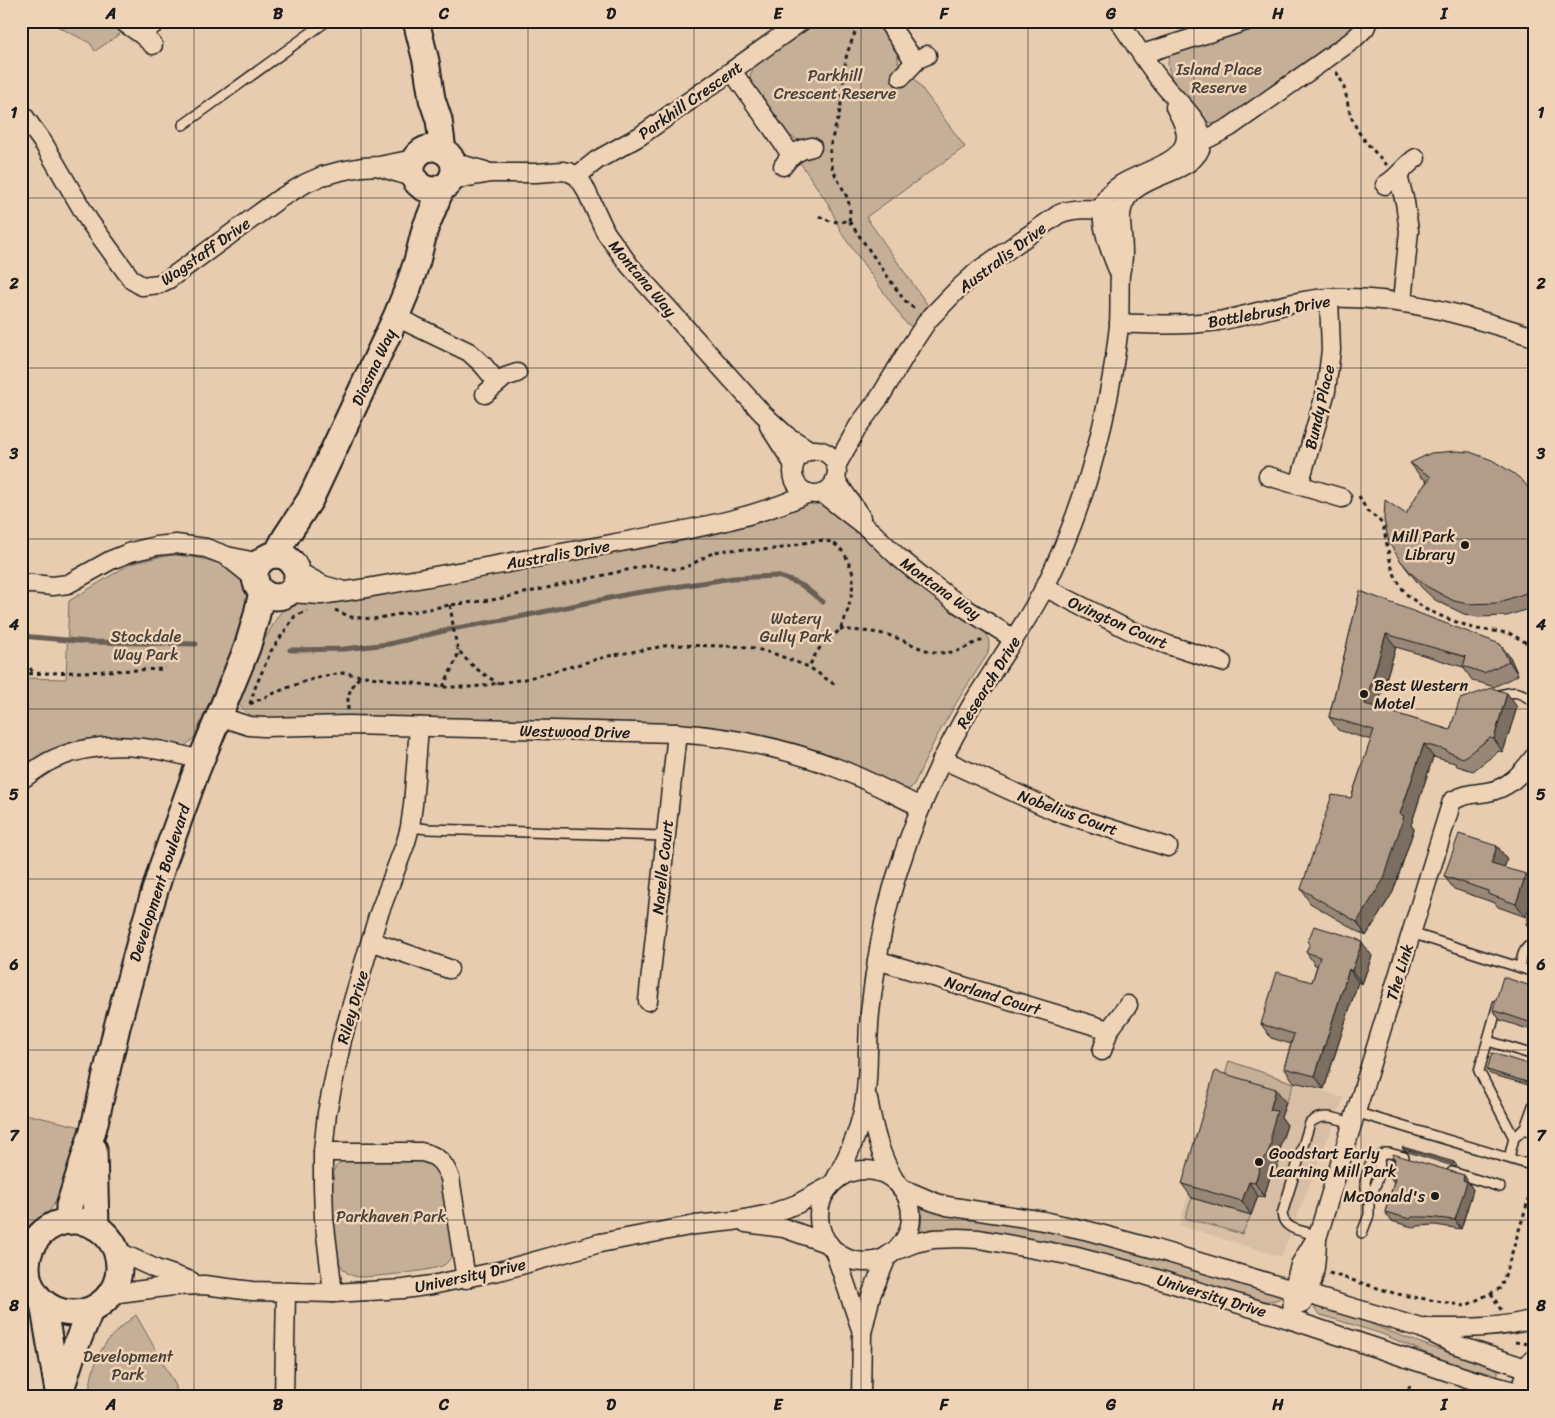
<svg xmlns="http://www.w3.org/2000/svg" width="1555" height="1418" viewBox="0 0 1555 1418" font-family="Sriracha,sans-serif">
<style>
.built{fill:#d7bea4}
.green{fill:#c5af97;stroke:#70665a}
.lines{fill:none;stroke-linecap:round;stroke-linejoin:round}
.stream{stroke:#695f54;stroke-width:5}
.lane-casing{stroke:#1c1c1c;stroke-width:12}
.street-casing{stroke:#1c1c1c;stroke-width:21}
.secondary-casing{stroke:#1c1c1c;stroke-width:29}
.highway-casing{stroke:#1c1c1c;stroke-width:31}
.path{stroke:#1c1c1c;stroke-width:3;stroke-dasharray:4 4;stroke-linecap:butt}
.lane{stroke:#efd3b6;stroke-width:9}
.street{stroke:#efd3b6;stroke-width:18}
.secondary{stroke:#efd3b6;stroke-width:25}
.highway{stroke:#efd3b6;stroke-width:28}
.wall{fill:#988776;stroke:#1c1c1c}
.shaded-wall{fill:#7c6e60;stroke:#1c1c1c}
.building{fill:#b19d89;stroke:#1c1c1c}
.grid{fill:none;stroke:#1c1c1c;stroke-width:1;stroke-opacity:0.55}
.poi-dot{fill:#1c1c1c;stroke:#efd3b6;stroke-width:2}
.labels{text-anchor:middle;stroke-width:5;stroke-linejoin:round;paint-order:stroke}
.park-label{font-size:16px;fill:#46413b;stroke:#efd3b6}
.street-label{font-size:16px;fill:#1c1c1c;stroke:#efd3b6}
.poi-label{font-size:16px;fill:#1c1c1c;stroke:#efd3b6;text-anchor:end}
.neatline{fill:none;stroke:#1c1c1c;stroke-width:2}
.grid-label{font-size:16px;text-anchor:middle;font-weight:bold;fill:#1c1c1c}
</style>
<rect width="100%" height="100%" fill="#e7ccb0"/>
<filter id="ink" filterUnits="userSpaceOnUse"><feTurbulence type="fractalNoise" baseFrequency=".02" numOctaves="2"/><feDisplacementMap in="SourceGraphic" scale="10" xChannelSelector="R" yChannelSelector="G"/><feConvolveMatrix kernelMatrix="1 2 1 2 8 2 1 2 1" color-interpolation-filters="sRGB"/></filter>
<g filter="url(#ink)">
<polygon class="built" points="1229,1061 1344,1098 1281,1257 1179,1225"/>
<g class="green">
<polygon points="47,21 125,21 116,28 123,32 95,51 90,43"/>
<path d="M815,21H879C890,37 901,51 898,71L912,75L965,147L866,217L929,307L913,328L905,322L842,234L829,205L799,161L804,141L795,139L787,134L751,85L750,76L754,66Z"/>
<path d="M1266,21H1358L1350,34L1230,120C1223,122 1217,125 1211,123C1195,120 1162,74 1169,58C1171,53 1177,50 1181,48Z"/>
<path d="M811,500L820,501L981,627C989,636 991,643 987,655L961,695L936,738L914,784L911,788L906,790H902C873,776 844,760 814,751C781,740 748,733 714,727L357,717L261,718C249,716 244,712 237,702L261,646L278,616L284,608L296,600Z"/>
<path d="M175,555C201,557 250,565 250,599C250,604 248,610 246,615L194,738L184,747L180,748L157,743L21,772V678L66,679L69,601L130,564L158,557Z"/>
<polygon points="1229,1061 1294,1083 1286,1103 1223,1082"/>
<path d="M21,1113L81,1127C69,1171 62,1211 21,1238Z"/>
<path d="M349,1158L424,1160L436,1167L443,1179L453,1253C451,1258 448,1262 444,1265C434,1271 374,1277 360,1277C355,1277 350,1275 346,1272C343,1269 341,1266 339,1262C334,1244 334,1224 333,1205C333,1195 331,1184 333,1174C335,1165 341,1161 349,1158Z"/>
<polygon points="1192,1198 1251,1215 1242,1234 1185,1218"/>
<polygon points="922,1208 1070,1231 1285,1296 1276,1300 1261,1302 1158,1274 919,1235 921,1228"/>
<polygon points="1318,1305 1349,1314 1383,1329 1434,1348 1498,1367 1498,1375 1454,1365 1382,1334 1321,1315 1315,1310 1315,1308"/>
<path d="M136,1315L176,1386V1397H88C95,1353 102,1341 136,1315Z"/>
</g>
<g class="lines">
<g class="stream">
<polyline points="457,628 509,619 629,594 733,578 777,576 792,581 803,586 823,602"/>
<polyline points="21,636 89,642 196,644"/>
<polyline points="290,650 344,649 389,644 452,629"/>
</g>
<defs>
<g id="lane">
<polyline points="183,125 327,21"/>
<path d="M1496,696C1513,691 1521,690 1534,703"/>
<polyline points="410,827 428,829 666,836"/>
<polyline points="1411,933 1534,972"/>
<path d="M1520,967C1522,957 1523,947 1534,943"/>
<polyline points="1498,1004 1479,1071 1514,1138"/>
<polyline points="1488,1041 1534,1055"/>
<polyline points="1355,1112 1534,1166"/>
<polyline points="1525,1128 1534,1136"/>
<polyline points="1509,1158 1514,1138 1525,1128 1534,1103"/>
<polyline points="1452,1172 1500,1187"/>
<path d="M1369,1196C1377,1187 1381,1170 1379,1158"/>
<polyline points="1362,1233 1369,1215 1369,1196 1366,1189 1365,1182 1370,1164 1385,1153 1389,1153 1404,1157"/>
<path d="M1318,1235C1304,1231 1284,1231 1282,1214L1310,1123C1323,1112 1337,1119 1352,1123"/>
</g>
<g id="street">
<polyline points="887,21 915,62"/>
<polyline points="125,23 141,34 153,45"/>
<polyline points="141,34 158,21"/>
<polyline points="1142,54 1247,21"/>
<polyline points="732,71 792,156"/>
<polyline points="901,77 918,59 927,55"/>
<polyline points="21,112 44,144 89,221 132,280 142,286 159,284 169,279 279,199 306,183 322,176 341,171 362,167 379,166 414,159"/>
<polyline points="1191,140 1209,138 1230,127 1353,40 1365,28 1368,21"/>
<polyline points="452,160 463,165 485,171"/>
<path d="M783,166C790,155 799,149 812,147"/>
<polyline points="380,167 414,178"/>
<polyline points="577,176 597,160 640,136 802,21"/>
<polyline points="1398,176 1405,202 1409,231 1402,302"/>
<polyline points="448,183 463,178 491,173 536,173 563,171 569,172 577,176 584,186 606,233 630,266 762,413 787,436 811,451"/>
<path d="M1385,185C1398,178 1404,166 1416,158"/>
<path d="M1118,270C1111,253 1098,221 1104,203C1115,171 1187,172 1186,135C1185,125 1180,116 1175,107"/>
<polyline points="396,317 469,352 483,365 497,382"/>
<path d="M1119,323C1152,325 1185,326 1218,321C1255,315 1291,300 1329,298C1400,295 1468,316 1534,337"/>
<polyline points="485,394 505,377 517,373"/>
<polyline points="769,426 794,465"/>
<circle cx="815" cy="472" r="22"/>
<path d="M836,466L859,425L880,397L910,347L928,320L956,291L979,270L1059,214C1077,206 1101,210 1121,213"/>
<polyline points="1268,476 1342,498"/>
<polyline points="835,479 861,517"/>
<polyline points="1299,485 1326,391 1331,350 1329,298"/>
<polyline points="822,493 872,532 897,556 924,578 957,603 1014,639"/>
<polyline points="229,558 255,579"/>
<polyline points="297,571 323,585 341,590"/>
<polyline points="21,583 53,586 68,584 111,560 131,552 156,546 176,544 206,548 227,556 260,563"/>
<polyline points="1044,587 1127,629 1168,645 1222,662"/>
<path d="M289,593L321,595L367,588C448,574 530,559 611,544C678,531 746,522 809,493"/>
<path d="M218,716L249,726L264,727L348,725L677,733C732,737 785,748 837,768C866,779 893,794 921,807"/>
<polyline points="942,759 1055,811 1168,847"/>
<path d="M21,780C32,773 42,764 54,759C101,738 153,746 200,760"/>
<polyline points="371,941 449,969"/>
<polyline points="877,960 1109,1030"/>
<polyline points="648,1001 677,733"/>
<polyline points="1102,1051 1109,1030 1128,1005"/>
<path d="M868,1099C874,1131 879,1153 895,1181"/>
<path d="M323,1152H421C438,1155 444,1163 450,1178L466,1279"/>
<circle cx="865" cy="1216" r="46"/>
<path d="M834,1182C850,1153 863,1124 866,1091C869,1065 867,1039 870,1013C875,967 883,918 897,874C915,816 939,761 970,708C994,667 1023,629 1045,587C1085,506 1109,416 1119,326C1120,309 1119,292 1120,274C1121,268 1123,262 1123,255C1123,244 1122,234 1121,223C1116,169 1195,182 1202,143C1203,136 1200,130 1197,124C1189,111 1178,101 1168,90C1150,69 1135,44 1119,21"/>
<polyline points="901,1188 934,1202 947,1206 1044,1221 1089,1231 1155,1249 1421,1328 1454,1344 1532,1370"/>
<polyline points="746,1223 784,1228 829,1244"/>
<polyline points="21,1244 41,1234"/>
<polyline points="834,1250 862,1332"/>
<polyline points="117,1251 156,1269 191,1281"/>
<polyline points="892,1252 915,1243 933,1239 959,1238 979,1239 1073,1256 1131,1271 1292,1320 1476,1381 1525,1394"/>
<polyline points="21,1278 29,1282"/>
<polyline points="333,1293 324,1218 323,1185 323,1152 327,1113 342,1040 352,1004 378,916 406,842 410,827 413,805 419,727"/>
<polyline points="111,1294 173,1286 204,1285 252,1291 333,1293 404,1289 432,1285 503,1270 600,1243 695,1225 734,1221 770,1214 797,1204 830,1186"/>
<path d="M1302,1304C1315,1285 1316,1262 1317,1240"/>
<path d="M1292,1320L1293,1291L1300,1265L1318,1235L1452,801C1464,794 1474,794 1487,792C1508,789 1522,773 1534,757"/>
<path d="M1426,1328C1462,1328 1499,1329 1534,1319"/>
<polyline points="284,1397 286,1293"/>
<polyline points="861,1397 862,1333 871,1295 888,1255"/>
</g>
<g id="secondary">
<polyline points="416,21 426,61 432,99 439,120 443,151"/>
<circle cx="433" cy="169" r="21"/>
<circle cx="276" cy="576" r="21"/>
<polyline points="276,555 285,538 310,500 396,317 408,288 417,261 425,229 442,187"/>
<polyline points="94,1149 96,1227"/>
<circle cx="73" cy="1267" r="46"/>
<polyline points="69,1221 69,1206 94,1127 117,1027 145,923 163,864 196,772 247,648 256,618 262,592"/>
<polyline points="43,1303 59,1397"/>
<polyline points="60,1393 72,1355 90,1311"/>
</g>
<polyline id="highway" points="1524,1397 1534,1365"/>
</defs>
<use href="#lane" class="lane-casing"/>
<use href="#street" class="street-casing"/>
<use href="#secondary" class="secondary-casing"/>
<use href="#highway" class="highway-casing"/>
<g class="path">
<path d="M1336,72C1349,90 1345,105 1354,123C1361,139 1375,152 1387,165"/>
<path d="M819,216C831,223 836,222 849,221L897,290L904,300L916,310"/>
<path d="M849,221C855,194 831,180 830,156C829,142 836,128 839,115C843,96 843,77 846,58C849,45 856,34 858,21"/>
<polyline points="1359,496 1367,511 1378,519 1383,525 1391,565 1396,578 1405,593 1425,609 1448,619 1476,629 1509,633 1525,642 1534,656"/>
<path d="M450,605C452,615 454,638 458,648C463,660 487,678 499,683"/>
<path d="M335,610L351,617L373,619L450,605L498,599L649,565C661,567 675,572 686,567C698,562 708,553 720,551C738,548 756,551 774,549C808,546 836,522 852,571C856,583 847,619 840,629C836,634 830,638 825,642C818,649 813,658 809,667"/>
<path d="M840,629C857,631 877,631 894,637C914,644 929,656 953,652C965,650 974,641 986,640"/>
<polyline points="21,655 34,674"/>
<polyline points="21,674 166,669"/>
<polyline points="443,687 457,658 458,649"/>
<polyline points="250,704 255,688 271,651 295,616 307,611"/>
<path d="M250,704C280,690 311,677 343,673L442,687H473L525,679L609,656L670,645L725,646L749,647L775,654L809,667L837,686"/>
<path d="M348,710C347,693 350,689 360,676"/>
<polyline points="1329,1273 1397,1294 1465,1306 1501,1288 1534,1182"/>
<polyline points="1491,1293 1501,1310"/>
<polyline points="1515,1342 1528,1344"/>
<polyline points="1407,1397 1410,1384"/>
</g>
<use href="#lane" class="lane"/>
<use href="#street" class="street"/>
<use href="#secondary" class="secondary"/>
<use href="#highway" class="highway"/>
</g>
<g class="wall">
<polygon points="1410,463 1534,495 1534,607 1507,616 1478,617 1464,614 1435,600 1422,588 1410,573 1400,560 1406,514 1427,481 1420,476"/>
<polygon points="1360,591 1510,657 1518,675 1494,687 1472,680 1463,667 1396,647 1377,708 1450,730 1517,707 1503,752 1499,751 1473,771 1457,766 1455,763 1433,757 1411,825 1414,829 1393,892 1366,936 1310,903 1301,889 1351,798 1371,740 1338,730 1329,717"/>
<polygon points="1497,846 1507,859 1504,868 1526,917 1498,907 1495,903 1454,889 1444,876"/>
<polygon points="1534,911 1534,933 1526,924"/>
<polygon points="1308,941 1372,956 1362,984 1358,982 1324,1089 1294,1082 1284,1068 1291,1044 1271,1038 1261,1024 1312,982 1317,966 1315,965 1306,952 1310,944"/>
<polygon points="1534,987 1534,1031 1500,1020 1493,1010"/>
<polygon points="1534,1066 1534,1082 1532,1086 1490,1074 1487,1070"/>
<polygon points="1286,1103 1281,1117 1287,1125 1280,1146 1281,1157 1276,1169 1270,1177 1264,1197 1258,1196 1251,1215 1192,1198 1182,1184"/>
<polygon points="1402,1148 1454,1162 1457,1166 1456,1167 1405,1151"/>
<polygon points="1392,1158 1464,1175 1473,1190 1461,1229 1435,1225 1418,1226 1416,1228 1391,1221 1385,1212 1394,1183 1391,1178 1394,1161"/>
</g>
<g class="shaded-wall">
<polygon points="1386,634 1396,647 1374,717 1365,704"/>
<polygon points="1500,644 1510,657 1518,675 1509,661"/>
<polygon points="1507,693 1517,707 1503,752 1494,739"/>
<polygon points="1424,744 1433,757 1411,825 1414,829 1393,892 1366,936 1357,922 1400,814"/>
<polygon points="1497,846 1507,859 1501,878 1491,864"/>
<polygon points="1526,874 1534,886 1534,892 1526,917 1516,904"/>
<polygon points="1362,942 1372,956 1362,984 1352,971"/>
<polygon points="1349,969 1358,982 1324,1089 1315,1076"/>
<polygon points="1534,1072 1534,1082 1532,1086 1530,1083"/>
<polygon points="1276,1089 1286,1103 1281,1117 1287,1125 1280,1146 1281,1157 1276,1169 1270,1177 1264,1197 1255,1183 1271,1132 1270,1110"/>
<polygon points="1464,1175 1473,1190 1461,1229 1455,1220"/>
<polygon points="1249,1182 1258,1196 1251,1215 1242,1201"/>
</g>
<g class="building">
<polygon points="1456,451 1470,452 1492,460 1513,473 1523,481 1534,495 1534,585 1526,593 1497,603 1468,604 1454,601 1426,586 1412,574 1400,560 1389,543 1384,520 1385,500 1406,514 1418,493 1431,477 1410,463 1431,453"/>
<polygon points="1360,591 1500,644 1509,661 1484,673 1463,666 1466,657 1386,634 1365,704 1450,730 1460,699 1492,688 1507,693 1494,739 1490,738 1463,758 1448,752 1446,750 1424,744 1400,814 1404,816 1384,879 1357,922 1301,889 1332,795 1351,798 1374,730 1329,717"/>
<polygon points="1459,834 1497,846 1491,864 1526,874 1516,904 1488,894 1488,891 1444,876"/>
<polygon points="1530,910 1534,911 1534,929 1530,928 1531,926 1526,924"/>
<polygon points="1314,926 1355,938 1362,942 1352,971 1349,969 1315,1076 1284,1068 1294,1034 1261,1024 1277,972 1312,982 1320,957 1306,952 1310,943 1308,941"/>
<polygon points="1503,977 1534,987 1534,1022 1532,1023 1493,1010"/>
<polygon points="1492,1053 1534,1066 1534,1072 1530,1083 1487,1070"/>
<polygon points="1215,1071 1276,1089 1270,1110 1277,1111 1271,1132 1271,1144 1267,1155 1261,1163 1255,1183 1249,1182 1242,1201 1182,1184"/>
<polygon points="1403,1147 1454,1162 1454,1164 1402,1148"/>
<polygon points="1393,1154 1464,1175 1463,1180 1467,1182 1455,1220 1428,1217 1412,1217 1410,1219 1385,1212 1395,1179 1391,1178 1395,1159 1392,1158"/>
</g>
</g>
<path class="grid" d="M194,21V1397M361,21V1397M528,21V1397M694,21V1397M861,21V1397M1028,21V1397M1194,21V1397M1361,21V1397M21,198H1534M21,368H1534M21,539H1534M21,709H1534M21,879H1534M21,1050H1534M21,1220H1534"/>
<g class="poi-dot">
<circle cx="1465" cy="545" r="5"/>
<circle cx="1364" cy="694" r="5"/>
<circle cx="1259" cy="1162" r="5"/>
<circle cx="1435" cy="1196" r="5"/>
</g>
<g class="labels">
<g class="park-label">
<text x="1219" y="75">Island Place<tspan x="1219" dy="18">Reserve</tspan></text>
<text x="835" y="81">Parkhill<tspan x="835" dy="18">Crescent Reserve</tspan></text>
<text x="796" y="624">Watery<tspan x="796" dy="18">Gully Park</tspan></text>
<text x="146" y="642">Stockdale<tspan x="146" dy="18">Way Park</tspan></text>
<text x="391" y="1222">Parkhaven Park</text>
<text x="128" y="1362">Development<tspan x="128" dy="18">Park</tspan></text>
</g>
<g class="street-label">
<text transform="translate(690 100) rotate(-35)" y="6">Parkhill Crescent</text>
<text transform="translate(205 251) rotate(-35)" y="6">Wagstaff Drive</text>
<text transform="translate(1002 257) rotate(-37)" y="6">Australis Drive</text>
<text transform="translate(643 278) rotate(50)" y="6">Montana Way</text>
<text transform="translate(1269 311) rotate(-10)" y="6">Bottlebrush Drive</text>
<text transform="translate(373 367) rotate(-65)" y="6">Diosma Way</text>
<text transform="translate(1319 407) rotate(-77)" y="6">Bundy Place</text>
<text transform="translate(558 554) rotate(-10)" y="6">Australis Drive</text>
<text transform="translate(941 588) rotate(36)" y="6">Montana Way</text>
<text transform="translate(1118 622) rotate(24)" y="6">Ovington Court</text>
<text transform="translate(988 682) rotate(-58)" y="6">Research Drive</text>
<text transform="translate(575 731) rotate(1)" y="6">Westwood Drive</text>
<text transform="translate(1068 812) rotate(20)" y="6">Nobelius Court</text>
<text transform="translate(662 867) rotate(-84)" y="6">Narelle Court</text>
<text transform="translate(159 883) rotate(-72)" y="6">Development Boulevard</text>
<text transform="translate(1399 972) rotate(-73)" y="6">The Link</text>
<text transform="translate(993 995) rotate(17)" y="6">Norland Court</text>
<text transform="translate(352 1007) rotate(-74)" y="6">Riley Drive</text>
<text transform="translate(470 1275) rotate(-12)" y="6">University Drive</text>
<text transform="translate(1212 1295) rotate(17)" y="6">University Drive</text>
</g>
<g class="poi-label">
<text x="1455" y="542">Mill Park<tspan x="1455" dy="18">Library</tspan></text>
<text x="1374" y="691" text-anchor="start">Best Western<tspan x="1374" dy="18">Motel</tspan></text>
<text x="1269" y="1159" text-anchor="start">Goodstart Early<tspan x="1269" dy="18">Learning Mill Park</tspan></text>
<text x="1425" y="1202">McDonald's</text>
</g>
</g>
<rect width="1555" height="1418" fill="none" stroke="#efd3b6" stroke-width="55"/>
<rect x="28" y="28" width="1500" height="1362" class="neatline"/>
<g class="grid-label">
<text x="111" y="19">A</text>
<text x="278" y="19">B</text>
<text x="444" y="19">C</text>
<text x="611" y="19">D</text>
<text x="778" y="19">E</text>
<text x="944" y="19">F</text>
<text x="1111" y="19">G</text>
<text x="1278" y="19">H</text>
<text x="1444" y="19">I</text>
<text x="14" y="118">1</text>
<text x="1541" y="118">1</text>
<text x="14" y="289">2</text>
<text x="1541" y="289">2</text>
<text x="14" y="459">3</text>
<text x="1541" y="459">3</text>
<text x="14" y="630">4</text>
<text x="1541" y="630">4</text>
<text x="14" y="800">5</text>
<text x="1541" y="800">5</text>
<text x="14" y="970">6</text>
<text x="1541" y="970">6</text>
<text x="14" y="1141">7</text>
<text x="1541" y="1141">7</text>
<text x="14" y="1311">8</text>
<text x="1541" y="1311">8</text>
<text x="111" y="1410">A</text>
<text x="278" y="1410">B</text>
<text x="444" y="1410">C</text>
<text x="611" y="1410">D</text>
<text x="778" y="1410">E</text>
<text x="944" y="1410">F</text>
<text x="1111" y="1410">G</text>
<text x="1278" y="1410">H</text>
<text x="1444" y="1410">I</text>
</g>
</svg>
